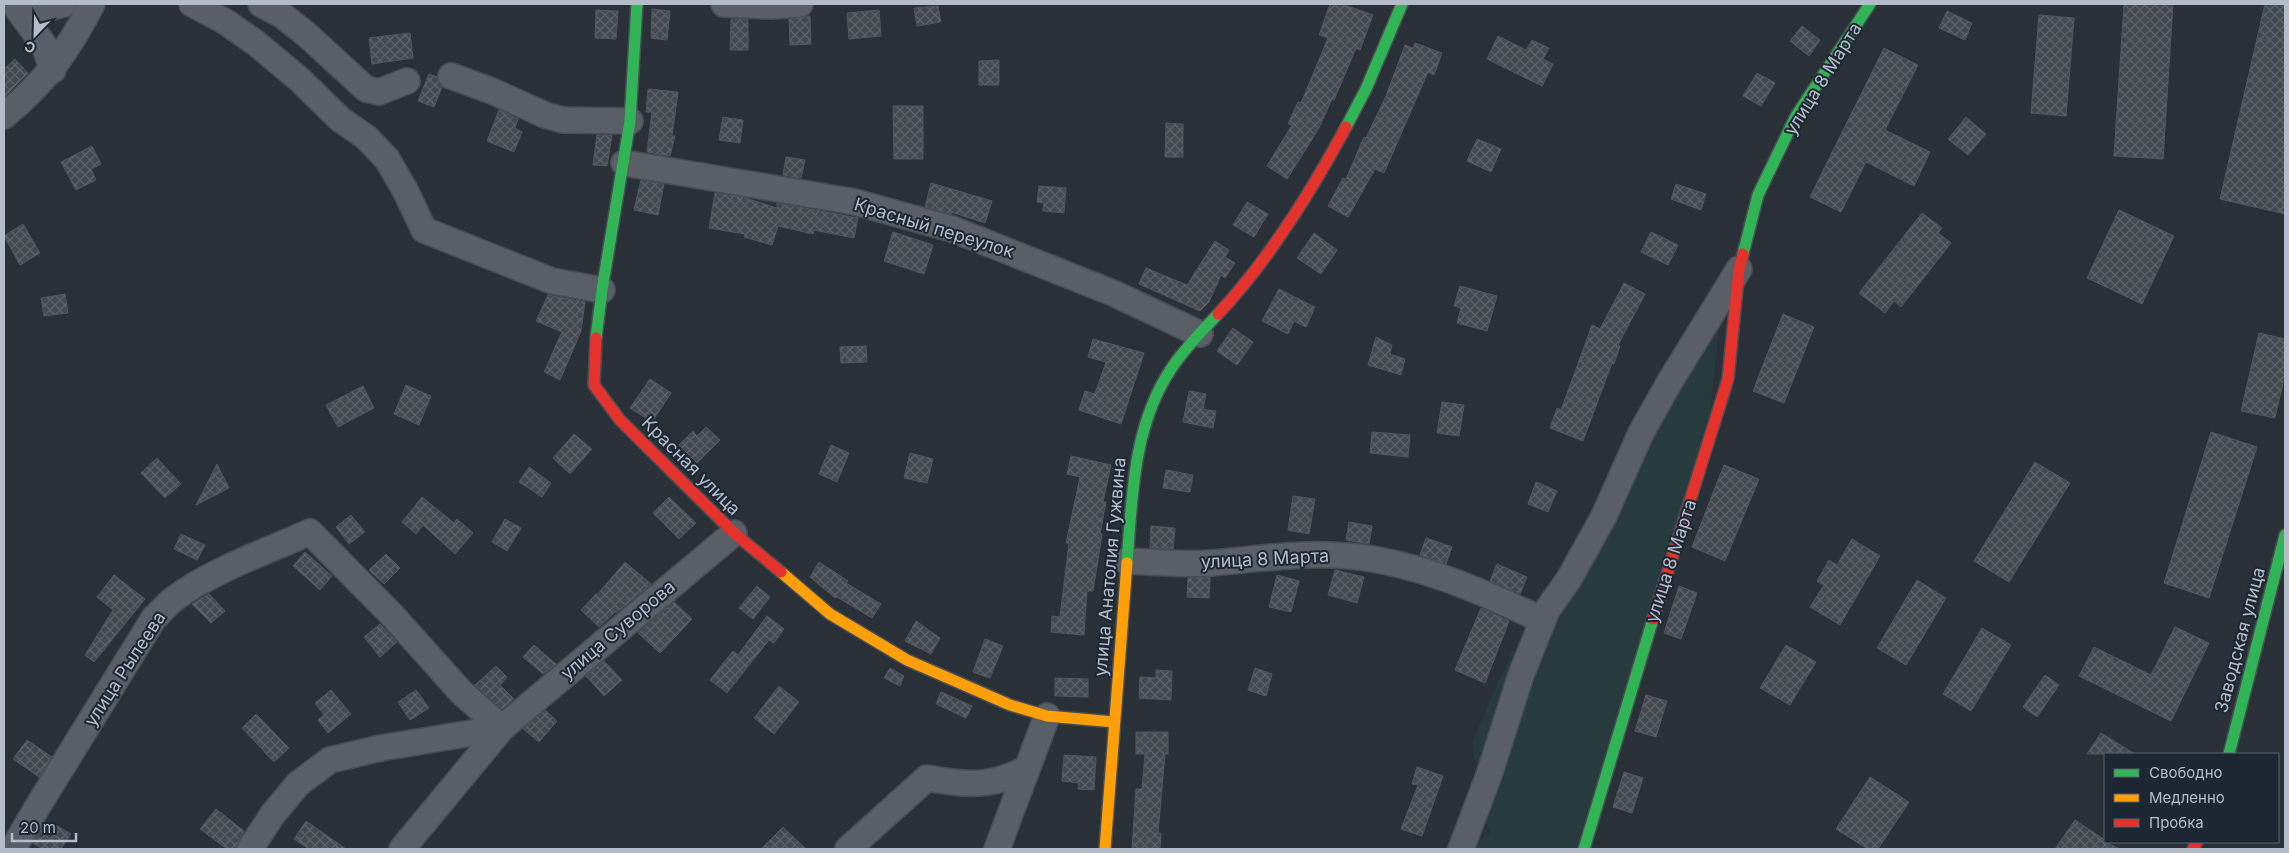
<svg xmlns="http://www.w3.org/2000/svg" width="2289" height="853" viewBox="0 0 2289 853" font-family="Inter,sans-serif">
<style>
.grass{fill:#273a3e}
.building{fill:url(#building-cross-hatch);stroke:#52575f}
.lines{fill:none;stroke-linecap:round;stroke-linejoin:round}
.street-casing{stroke:#484c53;stroke-width:28}
.fast-casing{stroke:#484c53;stroke-width:14}
.slow-casing{stroke:#484c53;stroke-width:14}
.jam-casing{stroke:#484c53;stroke-width:14}
.street{stroke:#5a5e66;stroke-width:25}
.fast{stroke:#30b455;stroke-width:11}
.slow{stroke:#ff9f0a;stroke-width:11}
.jam{stroke:#e5322d;stroke-width:11}
.labels{text-anchor:middle;stroke-width:4;stroke-linejoin:round;paint-order:stroke}
.street-label{font-size:18px;fill:#b4bcc9;stroke:#1d2633}
</style>
<defs>
<pattern id="building-cross-hatch" width="8" height="8" patternUnits="userSpaceOnUse" patternTransform="scale(1.25)"><rect width="8" height="8" fill="#444950"/><path d="M0 0l8 8M0 8l8-8" fill="none" stroke="#5d6168"/></pattern>
</defs>
<rect width="100%" height="100%" fill="#2a3038"/>
<polygon class="grass" points="1720,322 1709,419 1576,849 1467,849 1490,833 1483,813 1486,768 1474,759 1473,740 1512,651 1540,650 1653,422"/>
<g class="building">
<polygon points="1330,4 1342,4 1373,15 1360,50 1356,48 1334,100 1332,99 1318,130 1287,179 1267,166 1292,125 1288,124 1298,102 1301,103 1328,38 1319,35"/>
<polygon points="2124,4 2173,4 2163,159 2114,156"/>
<polygon points="2265,4 2285,6 2285,214 2220,199"/>
<polygon points="938,6 941,22 917,26 914,8"/>
<polygon points="652,9 670,11 667,40 651,38"/>
<polygon points="596,10 618,11 616,39 595,38"/>
<polygon points="879,10 881,36 849,39 847,13"/>
<polygon points="1947,11 1972,23 1965,40 1939,28"/>
<polygon points="2039,15 2074,18 2066,116 2031,113"/>
<polygon points="810,16 811,44 790,45 789,19"/>
<polygon points="731,19 748,19 748,50 730,50"/>
<polygon points="1802,26 1820,40 1809,56 1790,41"/>
<polygon points="410,33 413,58 372,64 369,38"/>
<polygon points="1498,36 1526,50 1532,40 1549,48 1543,59 1553,64 1542,86 1487,59"/>
<polygon points="1415,43 1442,53 1434,75 1428,72 1384,173 1375,169 1348,217 1328,206 1343,178 1346,179 1364,137 1366,138 1386,96 1405,45 1413,48"/>
<polygon points="1884,48 1918,65 1885,130 1930,152 1914,186 1866,162 1841,212 1810,197"/>
<polygon points="15,59 28,73 4,97 4,69"/>
<polygon points="999,60 999,85 979,85 979,61"/>
<polygon points="1757,73 1775,83 1761,106 1743,96"/>
<polygon points="429,74 437,77 442,87 434,107 418,101"/>
<polygon points="648,89 678,92 672,136 675,136 670,156 647,152 652,112 646,112"/>
<polygon points="893,106 923,106 923,159 894,159"/>
<polygon points="499,110 518,119 515,128 522,132 514,152 487,141"/>
<polygon points="723,117 743,120 740,143 719,140"/>
<polygon points="1966,117 1986,134 1968,155 1948,139"/>
<polygon points="1166,123 1183,124 1183,157 1165,157"/>
<polygon points="597,135 612,135 607,166 593,165"/>
<polygon points="1477,139 1501,149 1491,172 1467,161"/>
<polygon points="92,146 101,164 91,169 96,180 76,190 61,162"/>
<polygon points="786,157 805,160 801,178 783,175"/>
<polygon points="641,180 664,184 658,215 634,210"/>
<polygon points="931,183 992,201 985,223 951,212 951,214 925,207"/>
<polygon points="1676,184 1706,194 1701,210 1671,199"/>
<polygon points="1039,186 1066,188 1064,213 1043,211 1044,203 1037,202"/>
<polygon points="715,193 742,197 777,208 777,203 858,218 854,238 814,230 813,234 778,226 772,245 744,237 745,234 709,228"/>
<polygon points="1247,202 1268,214 1254,237 1233,225"/>
<polygon points="2119,210 2174,236 2142,304 2087,278"/>
<polygon points="1922,213 1942,228 1938,233 1951,243 1901,307 1894,301 1885,313 1859,293"/>
<polygon points="23,224 40,253 20,265 4,236"/>
<polygon points="893,232 933,245 924,274 884,261"/>
<polygon points="1651,232 1678,245 1668,265 1641,252"/>
<polygon points="1314,233 1337,250 1321,274 1297,258"/>
<polygon points="1215,241 1229,250 1225,257 1235,263 1225,278 1221,275 1209,302 1200,311 1139,284 1146,268 1187,285"/>
<polygon points="1624,283 1645,294 1618,345 1620,346 1614,364 1612,363 1583,441 1550,428 1557,408 1561,410 1592,325 1600,329"/>
<polygon points="1460,286 1497,296 1487,331 1457,323 1461,308 1454,306"/>
<polygon points="1279,289 1315,307 1306,327 1294,321 1288,334 1262,321"/>
<polygon points="65,294 68,313 44,316 41,298"/>
<polygon points="548,295 585,302 581,331 560,380 544,372 562,332 536,321"/>
<polygon points="1783,314 1814,327 1784,403 1753,391"/>
<polygon points="1233,328 1253,342 1237,365 1217,351"/>
<polygon points="2259,333 2285,339 2285,374 2275,418 2241,411"/>
<polygon points="1376,337 1392,345 1390,354 1405,359 1401,375 1368,365"/>
<polygon points="1093,339 1144,353 1121,424 1079,410 1085,391 1095,394 1106,362 1088,357"/>
<polygon points="866,346 867,362 841,363 840,347"/>
<polygon points="650,379 671,393 652,422 630,408"/>
<polygon points="406,385 431,396 419,425 394,414"/>
<polygon points="363,386 374,408 338,427 326,405"/>
<polygon points="1189,391 1206,394 1203,409 1216,411 1213,428 1183,422"/>
<polygon points="1442,402 1464,405 1459,436 1437,433"/>
<polygon points="706,427 720,440 697,463 679,445 693,431 697,436"/>
<polygon points="1372,432 1410,435 1408,457 1370,453"/>
<polygon points="2211,432 2257,447 2209,598 2164,583"/>
<polygon points="574,434 592,449 570,474 553,458"/>
<polygon points="831,445 849,453 837,482 819,474"/>
<polygon points="910,453 933,459 927,483 904,478"/>
<polygon points="1071,456 1111,465 1103,502 1106,502 1100,534 1102,534 1093,591 1087,591 1084,635 1051,632 1052,616 1060,617 1069,543 1066,543 1080,477 1067,474"/>
<polygon points="157,458 181,484 165,498 141,473"/>
<polygon points="2035,462 2070,483 2009,582 1974,561"/>
<polygon points="217,464 229,488 196,505"/>
<polygon points="1724,465 1759,479 1725,561 1692,547"/>
<polygon points="529,467 551,483 542,497 519,482"/>
<polygon points="1166,470 1193,475 1190,492 1163,488"/>
<polygon points="1536,482 1557,491 1548,512 1528,504"/>
<polygon points="1293,496 1315,499 1309,534 1288,530"/>
<polygon points="422,497 454,523 457,519 473,533 455,554 423,525 416,534 402,522"/>
<polygon points="669,497 696,523 679,539 653,513"/>
<polygon points="351,515 365,532 349,544 336,527"/>
<polygon points="505,519 521,528 507,551 492,542"/>
<polygon points="1349,522 1372,526 1369,544 1346,540"/>
<polygon points="1151,526 1175,528 1173,549 1150,548"/>
<polygon points="181,534 205,545 197,560 174,549"/>
<polygon points="1426,538 1452,547 1446,564 1420,555"/>
<polygon points="1852,539 1880,556 1840,625 1810,607 1824,585 1817,581 1829,560 1837,565"/>
<polygon points="305,552 332,576 320,590 293,566"/>
<polygon points="386,554 400,568 384,584 369,570"/>
<polygon points="625,562 651,584 616,613 615,612 599,627 581,610 596,594 597,595"/>
<polygon points="819,562 848,581 846,583 881,604 872,618 837,597 835,598 810,577"/>
<polygon points="1497,564 1527,577 1520,594 1490,581"/>
<polygon points="1335,570 1364,577 1357,603 1328,595"/>
<polygon points="114,575 145,599 94,662 85,655 113,610 97,597"/>
<polygon points="1277,575 1299,581 1291,612 1269,607"/>
<polygon points="1210,577 1209,598 1187,597 1188,578"/>
<polygon points="1917,580 1946,598 1906,665 1877,648"/>
<polygon points="757,586 770,597 753,619 739,608"/>
<polygon points="1679,586 1697,593 1681,639 1664,633"/>
<polygon points="209,594 225,611 211,623 192,604"/>
<polygon points="674,602 692,619 660,653 638,633"/>
<polygon points="1481,608 1509,621 1485,683 1455,670"/>
<polygon points="767,616 784,629 774,643 769,640 727,693 710,680 733,651 738,655"/>
<polygon points="916,621 940,638 931,654 905,641"/>
<polygon points="380,624 397,642 380,657 364,637"/>
<polygon points="2175,627 2209,643 2171,721 2079,676 2094,647 2151,675"/>
<polygon points="1982,628 2011,645 1971,711 1943,694"/>
<polygon points="985,639 1003,646 990,678 973,672"/>
<polygon points="534,645 556,664 543,674 523,657"/>
<polygon points="1786,645 1816,662 1790,705 1760,688"/>
<polygon points="604,661 622,680 604,696 586,676"/>
<polygon points="496,666 507,677 500,685 514,699 502,709 475,685"/>
<polygon points="890,668 904,676 900,686 884,678"/>
<polygon points="1255,668 1272,674 1266,696 1248,690"/>
<polygon points="1156,670 1172,671 1171,700 1139,698 1140,677 1156,678"/>
<polygon points="2045,675 2059,685 2037,717 2023,707"/>
<polygon points="1055,678 1088,679 1088,697 1055,696"/>
<polygon points="779,686 799,702 774,734 754,718"/>
<polygon points="331,690 351,714 328,733 318,720 324,715 315,703"/>
<polygon points="416,690 429,708 410,720 398,702"/>
<polygon points="941,692 972,706 966,718 936,704"/>
<polygon points="1646,695 1667,701 1656,737 1635,731"/>
<polygon points="545,710 557,721 539,742 523,729"/>
<polygon points="256,714 289,748 274,762 242,728"/>
<polygon points="1136,732 1168,732 1168,754 1165,754 1158,833 1161,833 1160,849 1132,849 1136,789 1142,789 1145,754 1136,754"/>
<polygon points="2101,733 2135,754 2087,754"/>
<polygon points="27,740 52,757 39,777 13,759"/>
<polygon points="1064,755 1096,757 1094,790 1078,789 1079,783 1062,781"/>
<polygon points="1417,767 1443,776 1422,836 1401,829 1418,785 1412,784"/>
<polygon points="1624,772 1643,778 1632,813 1613,807"/>
<polygon points="1870,777 1909,802 1878,849 1868,849 1836,829"/>
<polygon points="216,809 244,831 235,849 227,849 200,829"/>
<polygon points="2075,820 2105,840 2105,842 2120,849 2055,849"/>
<polygon points="306,821 346,849 309,849 294,839"/>
<polygon points="44,824 51,828 54,824 71,834 61,849 43,849 33,843"/>
<polygon points="783,827 806,849 761,849"/>
</g>
<g class="lines">
<defs>
<g id="street">
<polyline points="14,4 44,45 53,70"/>
<polyline points="192,4 226,22 257,44 299,79 341,120 366,137 387,159 405,190 424,230 552,281 602,290"/>
<polyline points="261,4 282,15 306,34 366,89 379,92 407,81"/>
<polyline points="724,4 771,6 800,4"/>
<polyline points="19,9 29,12 64,4"/>
<polyline points="451,76 492,91 545,115 563,120 630,121"/>
<path d="M4,116C45,82 68,51 92,4"/>
<polyline points="624,163 855,202 952,229 1113,293 1200,334"/>
<path d="M1126,561C1154,562 1183,565 1210,563C1251,560 1292,553 1332,555C1405,557 1477,589 1542,620"/>
<path d="M13,849L38,806L154,618C161,612 167,604 174,599C210,571 268,551 310,532L392,615L461,692L502,728L402,849"/>
<polyline points="250,849 273,814 298,784 330,760 381,748 502,728 734,533"/>
<path d="M848,849L927,778C964,785 993,788 1027,768"/>
<polyline points="997,849 1047,716"/>
<polyline points="1461,849 1489,775 1521,675 1547,610 1569,579 1604,516 1641,433 1669,383 1739,269"/>
</g>
<g id="fast">
<polyline points="1346,127 1366,89 1402,4"/>
<polyline points="1743,254 1758,195 1796,116 1870,4"/>
<polyline points="596,338 602,290 630,121 637,4"/>
<path d="M1127,563C1132,497 1133,426 1171,369C1184,349 1202,331 1218,314"/>
<polyline points="2229,754 2285,535"/>
<polyline points="1584,849 1653,619"/>
</g>
<g id="slow">
<polyline points="781,572 830,614 907,660 1010,705 1047,716 1114,722"/>
<polyline points="1105,849 1127,563"/>
</g>
<g id="jam">
<path d="M1218,314C1267,262 1312,190 1346,127"/>
<polyline points="596,338 594,385 620,420 734,533 781,572"/>
<polyline points="1653,619 1728,379 1739,269 1743,254"/>
<polyline points="2193,849 2197,842"/>
</g>
</defs>
<use href="#street" class="street-casing"/>
<use href="#fast" class="fast-casing"/>
<use href="#slow" class="slow-casing"/>
<use href="#jam" class="jam-casing"/>
<use href="#street" class="street"/>
<use href="#fast" class="fast"/>
<use href="#slow" class="slow"/>
<use href="#jam" class="jam"/>
</g>
<g class="labels">
<g class="street-label">
<text transform="translate(1823 79) rotate(-58)" y="6">улица 8 Марта</text>
<text transform="translate(934 228) rotate(17)" y="6">Красный переулок</text>
<text transform="translate(691 466) rotate(45)" y="6">Красная улица</text>
<text transform="translate(1265 559) rotate(-3)" y="6">улица 8 Марта</text>
<text transform="translate(1671 561) rotate(-72)" y="6">улица 8 Марта</text>
<text transform="translate(1110 567) rotate(-85)" y="6">улица Анатолия Гужвина</text>
<text transform="translate(618 630) rotate(-40)" y="6">улица Суворова</text>
<text transform="translate(2240 640) rotate(-75)" y="6">Заводская улица</text>
<text transform="translate(125 669) rotate(-57)" y="6">улица Рылеева</text>
</g>
</g>
<rect width="2289" height="853" fill="none" stroke="#b4bcc9" stroke-width="10"/>
<rect x="2104" y="753" width="175" height="90" fill="#1d2633" stroke="#59626f"/>
<rect x="2114" y="769" width="25" height="8" fill="#30b455" stroke="#59626f"/>
<text x="2149" y="778" font-size="15" fill="#b4bcc9">Свободно</text>
<rect x="2114" y="794" width="25" height="8" fill="#ff9f0a" stroke="#59626f"/>
<text x="2149" y="803" font-size="15" fill="#b4bcc9">Медленно</text>
<rect x="2114" y="819" width="25" height="8" fill="#e5322d" stroke="#59626f"/>
<text x="2149" y="828" font-size="15" fill="#b4bcc9">Пробка</text>
<g transform="translate(35 35) rotate(203)" stroke="#1d2633" stroke-width="4" paint-order="stroke">
<path d="M0-4L9 19L0 12L-9 19Z" fill="#b4bcc9"/>
<text y="-8" font-size="14" font-weight="bold" text-anchor="middle" fill="#b4bcc9">С</text>
</g>
<path d="M12 833v8h64v-8" fill="none" stroke="#b4bcc9" stroke-width="2.5"/>
<text x="20" y="833" font-size="15" fill="#b4bcc9" stroke="#1d2633" stroke-width="4" paint-order="stroke">20 m</text>
</svg>
